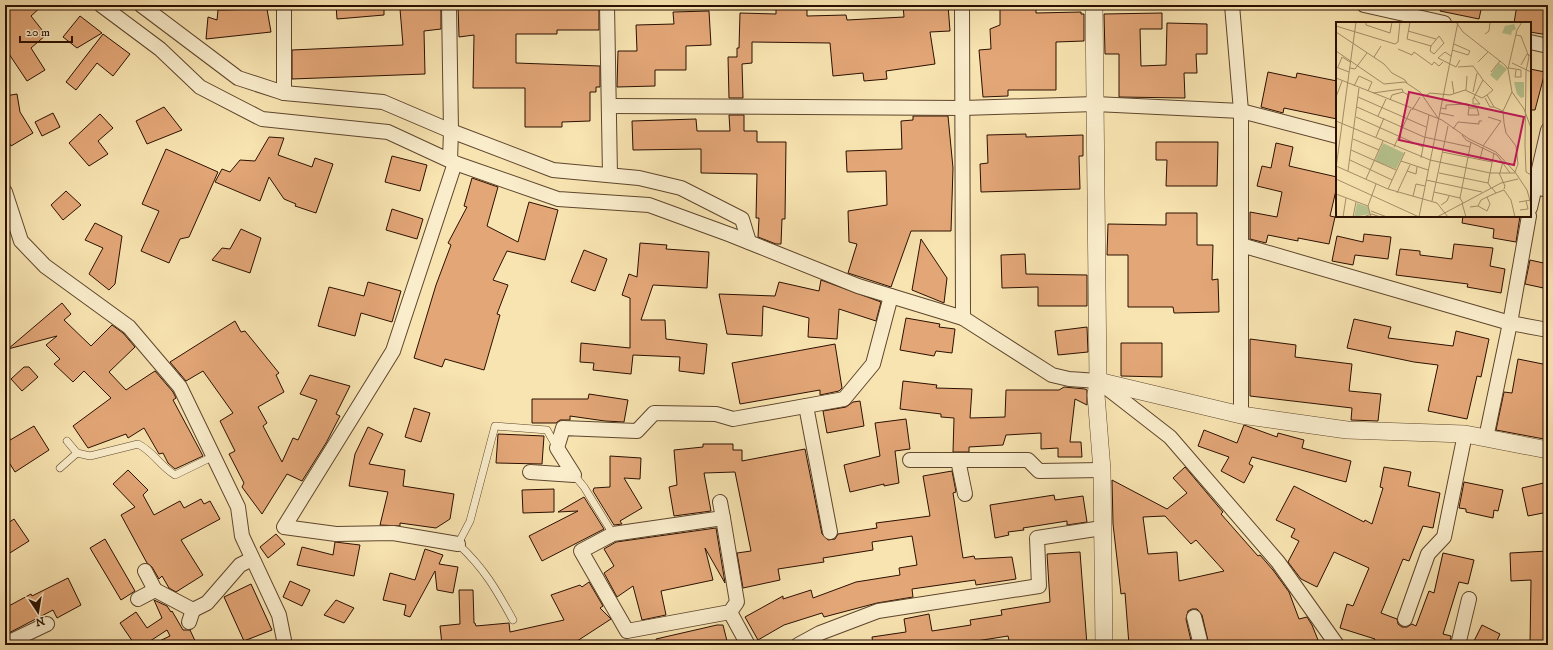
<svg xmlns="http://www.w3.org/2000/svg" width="1553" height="650" viewBox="0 0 1553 650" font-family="'IM FELL DW Pica',serif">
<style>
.building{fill:#e3a677;stroke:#2b1000;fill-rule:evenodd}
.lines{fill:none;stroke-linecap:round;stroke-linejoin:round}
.service-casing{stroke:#5e452c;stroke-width:8}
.minor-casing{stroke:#5e452c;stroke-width:16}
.tertiary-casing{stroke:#5e452c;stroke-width:18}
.service{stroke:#faedcc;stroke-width:7}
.minor{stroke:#faedcc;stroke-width:14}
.tertiary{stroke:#faedcc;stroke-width:17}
.inset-road{fill:none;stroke:#a68f6a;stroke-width:1}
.view{fill:#c2185b;fill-opacity:0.15;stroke:#c2185b;stroke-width:2}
.inset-edge{fill:none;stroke:#2b1000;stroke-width:2}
</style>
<rect width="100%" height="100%" fill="#f8e4b1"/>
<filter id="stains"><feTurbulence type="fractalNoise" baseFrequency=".005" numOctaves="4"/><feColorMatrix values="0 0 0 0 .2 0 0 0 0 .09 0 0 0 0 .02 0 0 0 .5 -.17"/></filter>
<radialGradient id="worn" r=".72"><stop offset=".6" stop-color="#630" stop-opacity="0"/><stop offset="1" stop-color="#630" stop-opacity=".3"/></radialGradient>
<g class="building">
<polygon points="14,5 43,5 31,16 46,35 31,48 45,70 27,81 5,48 5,13"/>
<polygon points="336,5 384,5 384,15 337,19"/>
<polygon points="441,5 441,29 424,31 425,74 292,79 292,50 403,45 400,9"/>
<polygon points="458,5 557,5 557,8 599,8 599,30 557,30 557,34 516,34 516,63 600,66 600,87 596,87 596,92 590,92 590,121 562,122 562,127 525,127 525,88 473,88 474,35 459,37"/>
<polygon points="903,5 948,5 950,31 930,32 935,64 886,71 887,79 864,81 863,73 833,76 830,43 752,42 752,63 742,64 743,98 729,98 728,57 737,57 737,48 739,48 740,13 776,14 776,7 807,7 807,16 846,15 847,20 904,17"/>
<polygon points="1000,5 1036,5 1036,13 1081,12 1081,14 1084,14 1084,41 1056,42 1056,90 1008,90 1008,96 983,97 979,50 991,49 990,29 1000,25"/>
<polygon points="1441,5 1482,5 1479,19 1440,11"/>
<polygon points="1517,5 1548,9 1548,35 1530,32 1530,23 1514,23"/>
<polygon points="267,9 271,32 206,39 208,17 217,20 218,10"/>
<polygon points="709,11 711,45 686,46 686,70 655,70 655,86 617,87 618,51 637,51 636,25 674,24 673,12"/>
<polygon points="1162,13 1162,29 1140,29 1141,66 1166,65 1167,23 1207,24 1207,54 1196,54 1197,73 1184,73 1185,98 1119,97 1119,54 1105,54 1104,14"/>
<polygon points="80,16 102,33 77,48 63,37"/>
<polygon points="103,34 130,54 113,76 97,63 76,90 66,82"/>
<polygon points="1530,69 1545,72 1535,110 1530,110"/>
<polygon points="1268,72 1296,78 1297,73 1337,81 1337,119 1284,108 1283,113 1261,107"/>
<polygon points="17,94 20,112 33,133 11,146 5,136 5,96"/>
<polygon points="164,107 182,130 147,144 136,121"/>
<polygon points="53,113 60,127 42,136 35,122"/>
<polygon points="100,114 113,128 98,141 108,154 89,166 69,143"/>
<polygon points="729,115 744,115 744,131 757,131 757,142 786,142 785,219 782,219 781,244 776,244 758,237 759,218 756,218 757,174 701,173 701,149 633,150 632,121 696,119 697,131 730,131"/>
<polygon points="913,116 948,116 953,168 951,231 911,231 891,287 848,273 857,244 849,242 848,211 887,205 886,171 847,172 846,151 902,149 901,121 913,120"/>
<polygon points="1026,134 1026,137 1083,135 1083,156 1079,156 1080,189 981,192 980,164 988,163 987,135"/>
<polygon points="269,137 284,138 278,155 312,167 315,158 333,164 316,213 295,206 296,204 284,199 269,177 260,201 215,182 222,169 230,172 240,160 255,161"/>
<polygon points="1156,142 1218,142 1217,186 1166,186 1167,160 1156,160"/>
<polygon points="1276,143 1293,147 1289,166 1337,177 1337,186 1330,216 1335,217 1329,244 1298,238 1298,241 1268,235 1266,243 1250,239 1250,212 1277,217 1282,192 1257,186 1262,166 1271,168"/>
<polygon points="166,149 218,172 189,237 180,239 169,263 141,251 159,211 142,204"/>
<polygon points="392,156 427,165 420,191 385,182"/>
<polygon points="472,178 498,187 487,226 518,242 529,202 558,210 545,260 507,251 493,280 508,285 497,314 500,315 484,370 445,359 442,367 414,358 436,285 451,245 448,243 467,207 464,206"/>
<polygon points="66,191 81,205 63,220 51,205"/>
<polygon points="392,209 423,219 417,239 386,230"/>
<polygon points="1166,213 1197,213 1197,245 1213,245 1212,280 1218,279 1219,312 1174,313 1173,307 1128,307 1128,255 1107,255 1108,224 1166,225"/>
<polygon points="1463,216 1520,216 1516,242 1493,238 1494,229 1462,223"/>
<polygon points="95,223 122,236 115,284 109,290 89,274 103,248 85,240"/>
<polygon points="241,229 261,238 250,273 212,260 222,248 230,249"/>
<polygon points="1364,234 1391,237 1388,259 1355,255 1353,265 1332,261 1337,236 1363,242"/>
<polygon points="921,239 947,278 944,303 912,290"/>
<polygon points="640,243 667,245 666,249 709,252 707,288 653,285 641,320 665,320 666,339 707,344 704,374 679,371 680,357 633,355 631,374 593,370 594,363 580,362 581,343 630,348 630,298 622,295 629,274 637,277"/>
<polygon points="1454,244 1493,248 1490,266 1505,269 1501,293 1467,287 1468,284 1396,275 1400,249 1420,251 1420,255 1452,259"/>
<polygon points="584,250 607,259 595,291 571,282"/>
<polygon points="1025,254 1026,274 1087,275 1087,306 1038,306 1038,287 1002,288 1001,255"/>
<polygon points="1530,260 1548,264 1548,289 1525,284"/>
<polygon points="821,280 881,302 876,321 839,309 837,339 808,337 809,318 763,306 762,336 727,334 719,294 775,296 779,282 819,291"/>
<polygon points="368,282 401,291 392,322 361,313 355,336 318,326 329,287 364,296"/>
<polygon points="62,303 71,314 64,320 91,346 112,325 123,333 135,347 109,372 126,390 155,371 173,392 176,398 173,400 203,456 175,469 168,463 163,453 159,454 144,428 128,438 126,434 88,448 73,426 111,398 84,371 73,382 54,364 60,359 46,345 57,336 8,349"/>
<polygon points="906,318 940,324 939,327 955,329 952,353 936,351 934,356 900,350"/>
<polygon points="1354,319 1391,327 1388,338 1453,346 1456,331 1489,339 1481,377 1477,376 1467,419 1428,411 1438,365 1414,362 1347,348"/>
<polygon points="235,321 241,332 245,331 279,373 276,375 284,392 258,407 267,423 263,426 282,462 293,438 298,440 317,400 300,394 310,375 350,386 336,414 340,416 326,443 302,481 287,474 262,514 242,487 244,483 229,454 235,451 220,421 233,413 203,371 186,381 170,362"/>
<polygon points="1087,327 1088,352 1058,355 1055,331"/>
<polygon points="1250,339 1296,345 1295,357 1352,364 1349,391 1381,394 1378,421 1351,420 1352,408 1250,396"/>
<polygon points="1121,343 1162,343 1162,377 1121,376"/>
<polygon points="835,344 842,388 839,391 820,395 820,390 740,404 732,363"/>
<polygon points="1518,359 1548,365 1548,414 1544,439 1496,430 1504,392 1512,393"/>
<polygon points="24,367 29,367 38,377 22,391 11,379"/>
<polygon points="903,381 937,385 936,388 972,389 970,418 1005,417 1006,390 1059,390 1064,387 1085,389 1087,390 1087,405 1075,399 1070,442 1081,442 1082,457 1058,457 1058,448 1041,449 1041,433 1006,435 1003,445 969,447 969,452 953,452 954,418 941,417 941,414 900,409"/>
<polygon points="589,394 628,400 624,422 605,421 570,416 570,420 560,420 556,423 532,423 532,399 588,399"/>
<polygon points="860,401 864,426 827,433 823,411 846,407 853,402"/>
<polygon points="414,408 430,413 421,442 405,437"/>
<polygon points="906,419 910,449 895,451 899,483 884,486 884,484 850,492 844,465 880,456 875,423"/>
<polygon points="1244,425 1277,437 1278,433 1304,440 1302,448 1351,461 1346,482 1252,457 1249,464 1253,466 1244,483 1221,471 1229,457 1198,446 1204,430 1237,443"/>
<polygon points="34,426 49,450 15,472 5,456 5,443"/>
<polygon points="368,427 383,434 369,464 405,470 403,486 454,494 450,519 436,528 400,523 400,526 380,525 388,492 349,486 355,454"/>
<polygon points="498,434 544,436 542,464 496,463"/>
<polygon points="703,444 733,444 733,450 742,450 742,461 805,449 822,534 828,540 835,539 838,534 877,528 876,523 930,516 923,476 952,471 956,492 953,493 963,558 974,556 975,559 1012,557 1016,579 976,585 975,580 912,589 913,597 877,603 824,617 822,613 784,625 758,640 745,617 783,596 783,599 811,590 813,598 856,582 900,575 899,568 917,565 912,536 872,542 873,550 823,558 824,562 778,569 780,580 743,588 737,553 751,551 735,472 704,473 711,511 674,516 669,487 677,485 674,450 703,447"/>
<polygon points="610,456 641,458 640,479 624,478 642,508 620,521 622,524 614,525 593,491 594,488 610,487"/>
<path d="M1185,467L1223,512L1221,514L1258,556L1260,555L1273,570L1289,592L1299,619L1307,617L1312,625L1320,645H1209L1202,615L1197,609H1192L1188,611L1186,619L1192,645H1129L1125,593L1121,594L1113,524L1112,480L1167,509L1187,493L1173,478ZM1165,516L1191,544L1196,540L1224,571L1179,581L1177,552L1148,554L1143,517Z"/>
<polygon points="1384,467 1411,472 1408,486 1440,493 1433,528 1423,526 1409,561 1403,559 1381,613 1397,619 1398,624 1402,627 1407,627 1412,624 1416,626 1429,591 1434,593 1443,553 1474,560 1468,584 1459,582 1443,634 1451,636 1450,645 1372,645 1375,639 1340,628 1347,604 1353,606 1369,568 1334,552 1317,587 1301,579 1288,562 1299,541 1291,537 1295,529 1276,520 1294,486 1364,522 1365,520 1372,524 1383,488 1380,487"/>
<polygon points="128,470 148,490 143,495 154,515 180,501 184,508 201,499 204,504 210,501 220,519 181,540 203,575 176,592 169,588 162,576 159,579 152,567 147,563 121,515 135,507 113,484"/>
<polygon points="1464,482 1503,490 1498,511 1494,510 1493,518 1466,512 1466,509 1459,508"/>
<polygon points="1548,482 1548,512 1528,516 1522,488"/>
<polygon points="554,489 554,512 523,513 522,490"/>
<polygon points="1054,495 1055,500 1083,496 1087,522 1067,525 1067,521 1023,528 1024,530 1008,532 1009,535 995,538 990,505"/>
<polygon points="584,497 604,529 542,561 529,536 578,511 558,512"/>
<polygon points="14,519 29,541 5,556 5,525"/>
<polygon points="716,528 725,583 705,548 713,580 661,591 666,615 642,620 633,586 617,597 604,573 614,566 604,549 616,542"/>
<polygon points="276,534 285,544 268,558 260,547"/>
<polygon points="105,539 135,591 121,600 90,548"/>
<polygon points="335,542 360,545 354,576 297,565 302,547 333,555"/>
<polygon points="425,549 443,555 439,564 458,567 453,593 437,590 435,571 410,617 404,615 406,605 383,600 390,573 415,580"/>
<polygon points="1548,551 1548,645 1530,645 1531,580 1511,581 1510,553"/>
<polygon points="1080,552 1087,645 1010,645 1008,636 951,645 873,645 872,637 906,632 904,619 929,614 932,631 971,625 970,620 1002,615 1001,610 1050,602 1047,554"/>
<polygon points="68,578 81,605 57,618 53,610 5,635 5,608 31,594 32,596"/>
<polygon points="290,581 310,590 302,606 283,597"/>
<polygon points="589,582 603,606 600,608 611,619 571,645 442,645 440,626 460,624 459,590 473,590 474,623 475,623 476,626 509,623 510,632 564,620 551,595 580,585 582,587"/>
<polygon points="251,584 272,630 244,641 224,597"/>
<polygon points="154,600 167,606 171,612 172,611 183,630 190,630 197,645 151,645 170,636 167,630 144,645 135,645 120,623 136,612 147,628 162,618"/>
<polygon points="336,600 354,608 344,623 324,615"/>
<polygon points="717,625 723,625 728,645 657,645 656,639"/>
<polygon points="1482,625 1500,634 1495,645 1472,645"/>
</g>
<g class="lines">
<defs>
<g id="service">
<path d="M67,441L77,453L90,456L138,444C154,452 160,466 175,475L214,456"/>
<polyline points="60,468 77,453"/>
<polyline points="574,475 584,487 613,534"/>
<path d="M513,620C496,589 484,568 458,544L470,521L495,426L547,430L556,446"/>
</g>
<g id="minor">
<polyline points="101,5 160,49 200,87 262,119 388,132 455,163 558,199 649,205 731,235 858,286 963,318 1052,375 1069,379 1098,381 1170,437 1278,562 1337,645"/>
<polyline points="141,5 238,78 284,93 383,102 451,131 553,170 639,178 681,188 742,219 749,242"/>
<polyline points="284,5 284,93"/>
<polyline points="449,5 451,131 450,160"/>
<polyline points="607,5 610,175"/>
<polyline points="962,5 963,318"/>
<polyline points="1232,5 1241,111 1241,415"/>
<polyline points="1364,5 1444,23"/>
<polyline points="1530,42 1548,46"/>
<polyline points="610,106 963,108 1095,104 1241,111 1337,136"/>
<polyline points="455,163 393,351 284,527 336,534 393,533 458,544"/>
<polyline points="1530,186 1548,190"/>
<polyline points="5,192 21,241 45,266 129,327 180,387 238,507 242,536 279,615 285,645"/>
<polyline points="1530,208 1548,130"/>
<polyline points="1241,245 1510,323 1548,330"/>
<polyline points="806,406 830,532"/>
<polyline points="1486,438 1510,323 1529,216"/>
<polyline points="910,460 1028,460 1039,471 1102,470"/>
<polyline points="958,460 965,494"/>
<polyline points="530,472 574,475 557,448 563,428 637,431 654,413 716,414 733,419 844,399 873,364 891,296"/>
<polyline points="720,502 723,518"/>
<polygon points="723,518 737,602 730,612 627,631 581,551 613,534"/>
<polyline points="145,571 155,590 193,610 207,603 240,565 252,559"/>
<polyline points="138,599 155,590"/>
<polyline points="730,612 748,645"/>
<polyline points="1194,617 1201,645"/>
<polyline points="1405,619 1428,554 1444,537 1465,434"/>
<polyline points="189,622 193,610"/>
<polyline points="5,644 47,624"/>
<polyline points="798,645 820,633 878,611 1039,586 1037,538 1102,528"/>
<polyline points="1458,645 1469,599"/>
</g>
<g id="tertiary">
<polyline points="1094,5 1098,381 1096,395 1102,470 1104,645"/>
<polyline points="1098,381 1241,415 1347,430 1465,434 1548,450"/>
</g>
</defs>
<use href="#service" class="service-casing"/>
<use href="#minor" class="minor-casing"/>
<use href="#tertiary" class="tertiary-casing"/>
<use href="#service" class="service"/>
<use href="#minor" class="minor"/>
<use href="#tertiary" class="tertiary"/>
</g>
<g transform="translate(1336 22)">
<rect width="195" height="195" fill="#f8e4b1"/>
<path d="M178,2L180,7L176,9L175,13L166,11L169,4ZM163,41L171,47L161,59L154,53ZM178,60H188V75L185,76L181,72ZM47,121L68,131L60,147L39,139ZM21,181L32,185L34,192L18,195Z" fill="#b7c590"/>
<path class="inset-road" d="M30,0V3L54,11L56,0M74,0L71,17L95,24M120,0L127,10L169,43L172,47L176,70L188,87L195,106M0,4L59,22L62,20L64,0M72,9L100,17M0,10L48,42L56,51L69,58L71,61M149,12L153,9L154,0M180,13L185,14L193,35L190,49L189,123L190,150L195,153M103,14L108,21L98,32L94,29L95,24ZM62,27L76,33L78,30L96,43L98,40L103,44L107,40M116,28L132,33L134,29L118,22M0,29L48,62L69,60L84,70L102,96M115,34L109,30L102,36L120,45L124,38M38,35L45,24M142,40L152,30M176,41L195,50M185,43L191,32L195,34M0,45L13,50M2,45L6,35L14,40M122,45L137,44L145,55L147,58L137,77V82H144L138,75M14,46L19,47L31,31M173,46L185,48M172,47L181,8L186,0M180,48L179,55H185V48M155,50L164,39M0,56L106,98L133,117L160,130L179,150M147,58L157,68L151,73M116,59L118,72M18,64L23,54L36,60L32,69M130,68L131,54M137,70L141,51M176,70L167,89L168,101L170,111L180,124L182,142L179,150L191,168L195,182M37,71L66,67L67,70M89,74L94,71L114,73L129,68L146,76L151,73L158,85L167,89M0,75L6,59M22,75L90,105M149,76L154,85H158M54,78L56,73L67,70L72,73M21,85L88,115L134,125M105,86L110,87V83L132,82L133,86H141L143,93H132L133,86M76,88L84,75M104,91L118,94M42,94L50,77M20,95L87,125M0,99L94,138L154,151H179M117,107L122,100L143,102V99H146M126,113L130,118L161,133L174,151M40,115L48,96M17,117L43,128M147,124L165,99L152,95M58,125L75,87M15,128L60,148M106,130L156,140M85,136L93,93M144,137L147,125M14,138L56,158M65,139L92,148M0,144L52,167L101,181L112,195M0,146L20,0M12,149L23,66M71,149L80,152L81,145M103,151L152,161M163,151L169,164L168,167M164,151L167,139M0,157L83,195M30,157L47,119M90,158L146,170M155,166L152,161L158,131M52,167L69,130M98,170L124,176M61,171L74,143M160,171L168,168L175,178L179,195M0,172L32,184L35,195M77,174L80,162L89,164M151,175L160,171L156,166M96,179L112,104M183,180L195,178M126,181L130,195M127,181L124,176L135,120M105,183L111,179L113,174M32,184L40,162M134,185L142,184L151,189L154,182L151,175L145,178L142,184M184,188L192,187L190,179M35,189L51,195M7,195L10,176M17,195L20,180M27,195L36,192L44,195M83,195L122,0M101,195L165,161L182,157"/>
<path class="view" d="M73,70L188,95L178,143L63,118Z"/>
<rect width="195" height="195" class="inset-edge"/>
</g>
<rect width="1553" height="650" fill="none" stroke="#f8e4b1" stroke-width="20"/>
<rect x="6" y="6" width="1541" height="638" fill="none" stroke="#2b1000" stroke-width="2"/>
<rect x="10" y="10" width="1533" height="630" fill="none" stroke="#2b1000"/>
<g transform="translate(38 612) rotate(168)" stroke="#faedcc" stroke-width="3" paint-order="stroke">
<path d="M0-3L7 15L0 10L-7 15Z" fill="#2b1000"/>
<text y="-6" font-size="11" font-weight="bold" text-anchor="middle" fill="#2b1000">N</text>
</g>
<path d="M20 36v6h52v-6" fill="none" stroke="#2b1000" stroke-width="2"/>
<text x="26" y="36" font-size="12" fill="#2b1000" stroke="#faedcc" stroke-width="3" paint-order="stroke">20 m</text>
<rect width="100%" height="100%" filter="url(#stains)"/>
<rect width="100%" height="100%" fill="url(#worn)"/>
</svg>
